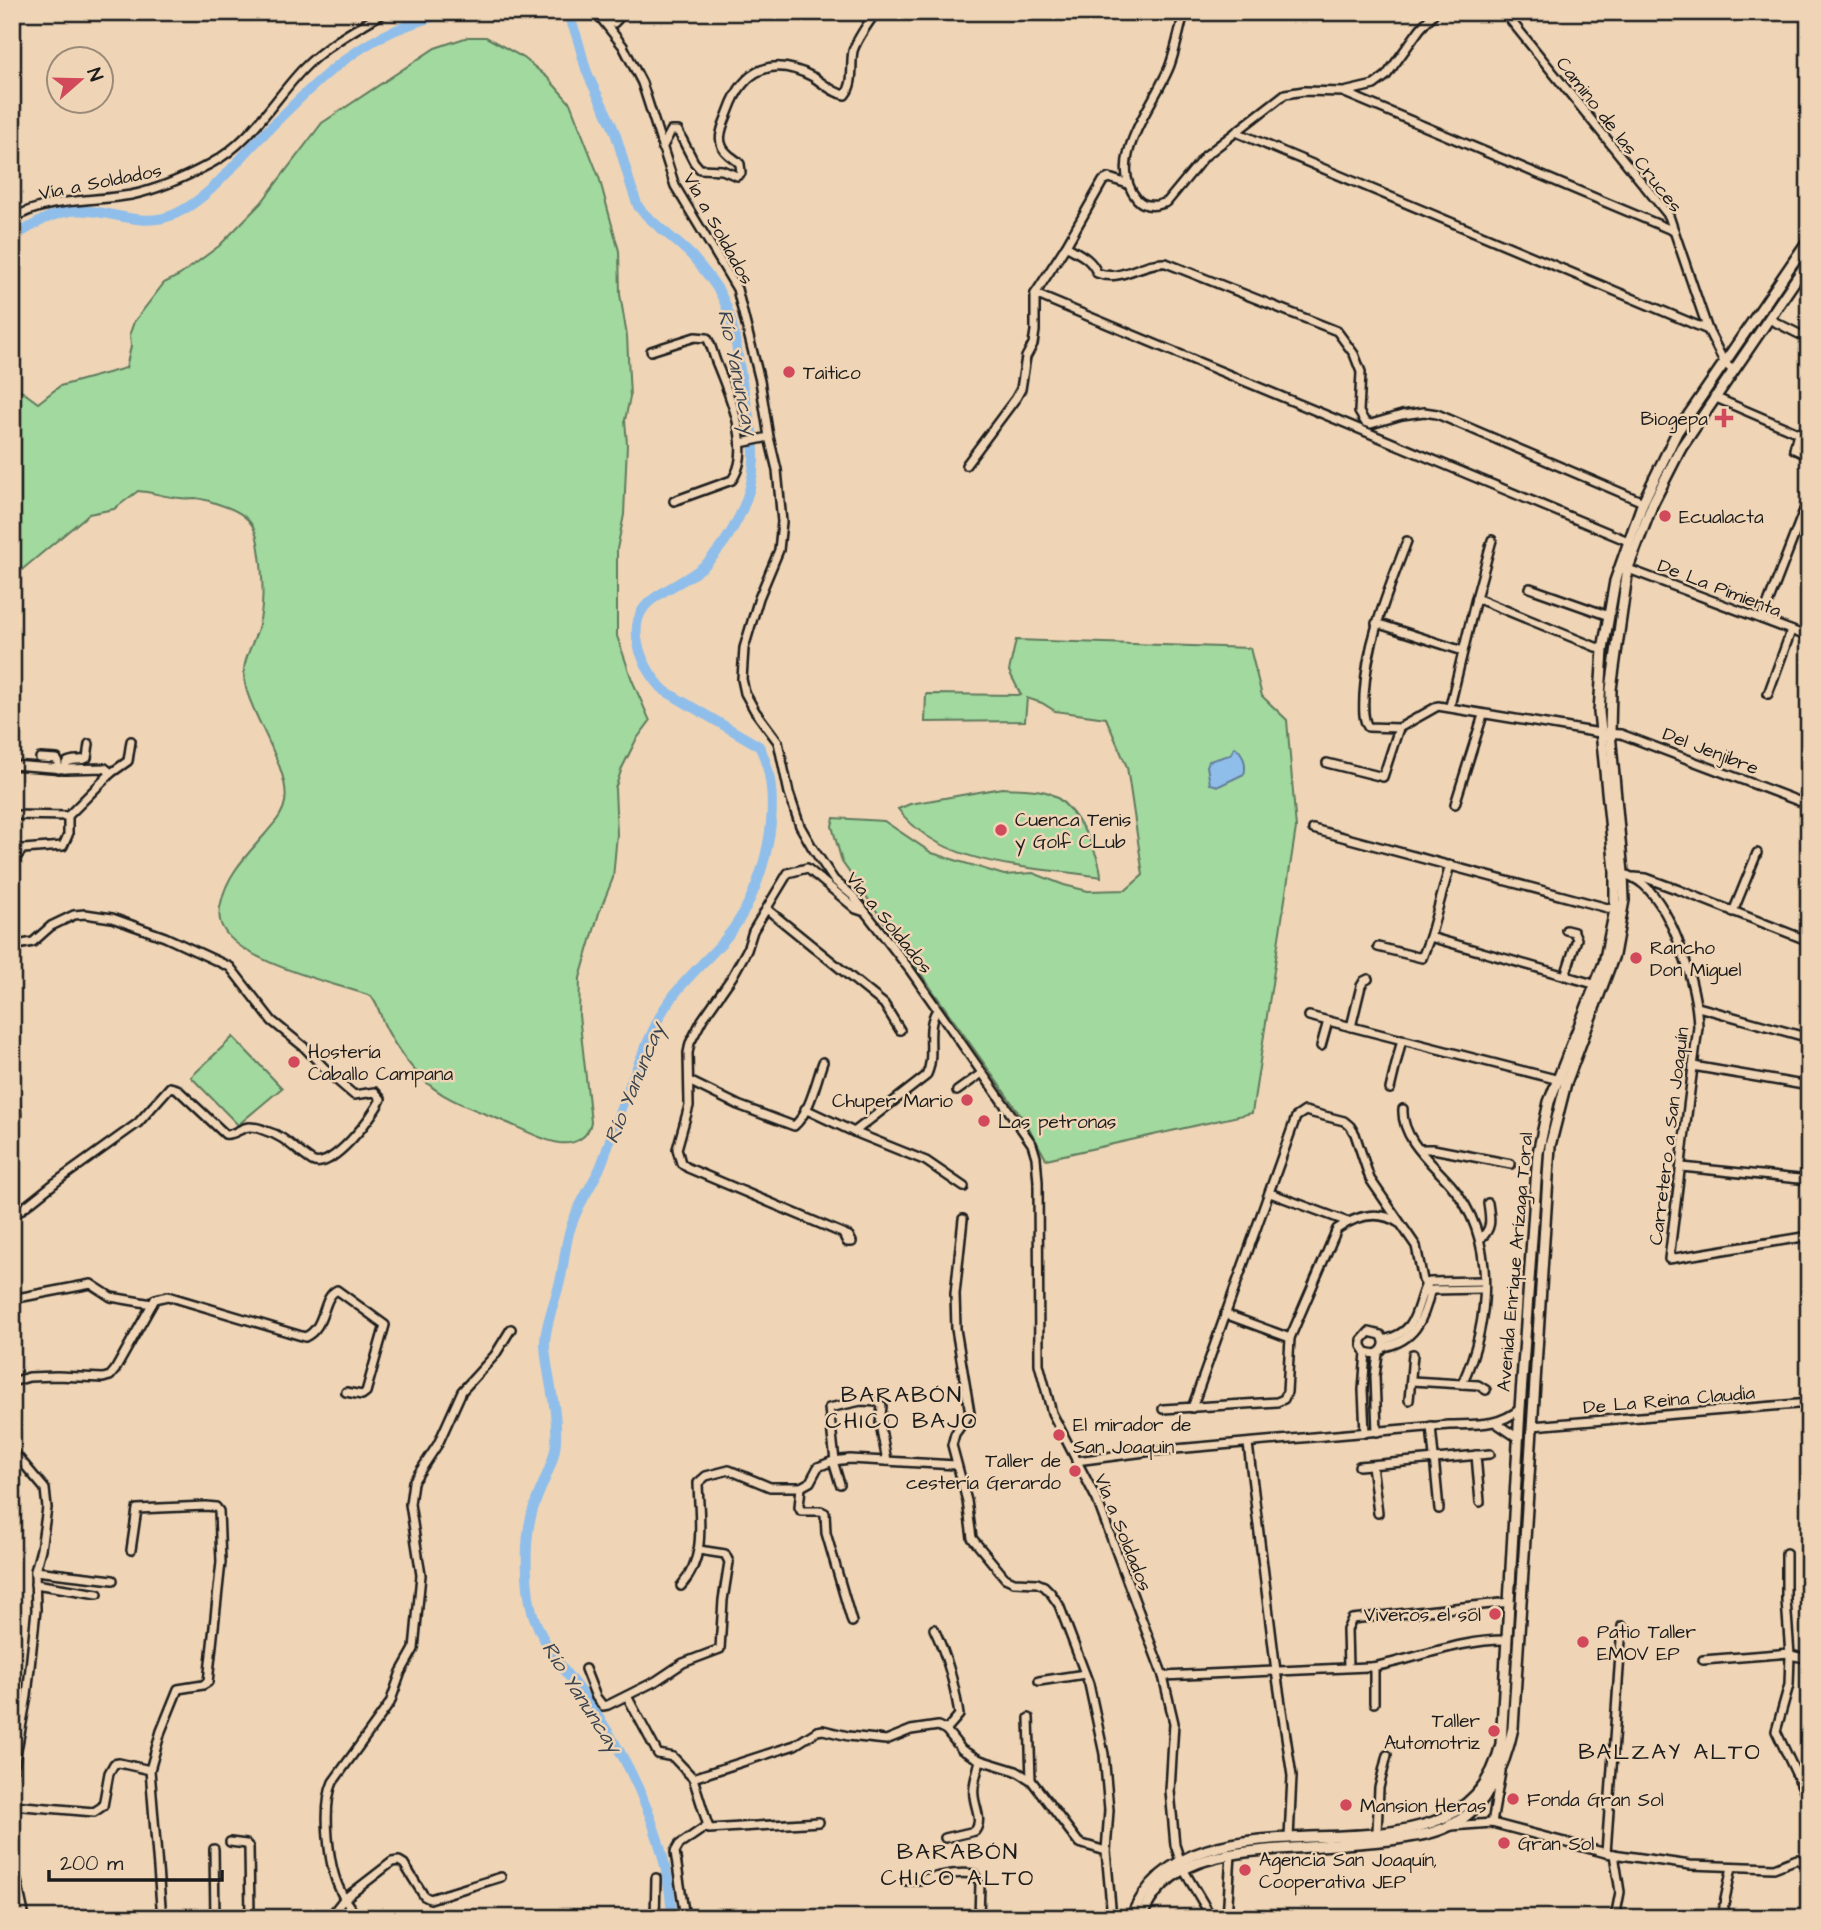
<svg xmlns="http://www.w3.org/2000/svg" width="1821" height="1930" viewBox="0 0 1821 1930" font-family="'Architects Daughter',sans-serif">
<style>
.green{fill:#a2d99e;stroke:#5f7a5d;stroke-width:2}
.water{fill:#90beea;stroke:#627d98;stroke-width:2}
.lines{fill:none;stroke-linecap:round;stroke-linejoin:round}
.river{stroke:#90beea;stroke-width:10}
.minor-casing{stroke:#1c1c1c;stroke-width:12}
.major-casing{stroke:#1c1c1c;stroke-width:14}
.minor{stroke:#efd5b6;stroke-width:7}
.major{stroke:#efd5b6;stroke-width:9}
.poi-dot{fill:#d1495b;stroke:#efd5b6;stroke-width:2.5}
.labels{text-anchor:middle;stroke-width:5;stroke-linejoin:round;paint-order:stroke}
.street-label{font-size:19px;fill:#1c1c1c;stroke:#efd5b6}
.poi-label{font-size:19px;fill:#1c1c1c;stroke:#efd5b6;text-anchor:start}
.water-label{font-size:21px;font-style:italic;fill:#394450;stroke:#efd5b6}
.quarter-label{font-size:23px;letter-spacing:2px;fill:#1c1c1c;stroke:#efd5b6}
</style>
<rect width="100%" height="100%" fill="#efd5b6"/>
<filter id="ink" filterUnits="userSpaceOnUse"><feTurbulence type="fractalNoise" baseFrequency=".0143" numOctaves="2"/><feDisplacementMap in="SourceGraphic" scale="14" xChannelSelector="R" yChannelSelector="G"/><feConvolveMatrix kernelMatrix="1 2 1 2 8 2 1 2 1" color-interpolation-filters="sRGB"/></filter>
<g filter="url(#ink)">
<g class="green">
<path d="M468,37H486L524,58L548,78L570,103L599,177L619,251L620,294L627,336L630,397L625,420L627,444L624,515L617,549V636L632,680L650,721L636,740L622,768L615,789L617,834L613,878L599,913L580,978L579,1015L591,1122C588,1138 575,1145 559,1143C540,1140 521,1128 503,1121C475,1109 444,1101 422,1078C409,1065 395,1046 387,1030C380,1018 380,1007 371,996C334,983 235,962 221,924C219,918 219,910 221,903C227,874 247,855 266,833C274,823 283,815 285,802C291,772 254,720 246,688C239,663 251,651 258,628C264,607 263,586 261,564C257,531 256,516 221,505C213,502 204,499 195,498C190,498 185,499 180,498C165,497 152,492 138,491L114,509L89,514L18,573L12,567V384L38,403L60,386L126,368L131,346L130,333L134,322L164,283L180,275L219,246L261,203L322,123L435,48Z"/>
<polygon points="1016,640 1250,648 1262,696 1287,720 1296,828 1252,1113 1046,1159 1026,1123 842,862 832,826 834,818 884,821 932,853 1004,875 1033,873 1064,885 1088,891 1126,890 1143,875 1127,767 1106,718 1055,711 1042,703 1027,698 1025,721 925,722 926,694 1021,695 1009,671"/>
<path d="M1002,788C1016,789 1033,788 1046,792C1071,799 1101,853 1101,877C1033,866 943,869 898,809L910,804Z"/>
<polygon points="233,1037 282,1088 238,1125 191,1077"/>
</g>
<path class="water" d="M1235,747C1243,752 1247,765 1244,774L1219,786L1210,784L1207,766L1209,761L1230,755Z"/>
<g class="lines">
<g class="river">
<path d="M565,12C578,30 580,52 587,72C595,92 606,110 614,130C623,155 628,181 638,206C642,215 681,244 692,256C702,268 717,284 723,299C736,326 737,357 743,387C747,411 755,434 754,460C753,497 732,538 706,564C690,579 670,586 653,599C621,622 642,669 665,691L759,746C788,800 764,893 726,938C704,964 676,986 660,1016C643,1050 629,1086 616,1122C610,1138 606,1155 599,1170C588,1192 575,1210 569,1233C565,1248 564,1263 561,1277C557,1297 544,1326 545,1346C547,1378 558,1408 556,1441C555,1465 538,1489 532,1513C524,1540 525,1595 535,1620C549,1657 577,1684 598,1716C637,1774 669,1848 672,1918"/>
<path d="M12,238C29,228 45,216 65,212C102,204 138,231 175,214C210,198 236,162 262,136C302,96 343,52 396,30C412,23 429,18 446,12"/>
</g>
<defs>
<g id="minor">
<polyline points="596,12 623,46 642,83 675,186 737,289 760,381 769,437 777,470 782,522 779,550 759,598 744,648 742,679 745,693 755,711 778,742 789,793 800,826 812,847 834,880 853,896 910,970 1032,1144 1036,1157 1038,1182 1039,1364 1052,1413 1097,1500 1163,1676 1174,1723 1170,1791 1175,1845 1183,1869 1212,1918"/>
<path d="M1184,12C1180,29 1176,48 1170,65C1156,103 1104,160 1137,199C1145,208 1157,206 1167,202L1205,156L1285,94L1304,91L1344,92L1374,85L1386,76L1420,29L1435,12"/>
<polyline points="1504,12 1669,216 1708,330 1724,362 1733,371"/>
<polyline points="606,21 614,23 618,19 618,12"/>
<polyline points="1345,93 1674,231"/>
<polyline points="1236,132 1708,330"/>
<path d="M662,148L671,131H678L694,162L700,169L722,170L737,176L741,173L740,164C736,159 732,158 728,154C713,142 724,124 729,110C744,68 773,56 813,77C823,83 833,93 845,95C855,83 850,65 853,51C857,38 868,24 876,12"/>
<path d="M12,219C47,197 92,202 131,195C160,189 184,178 210,164C250,143 272,102 302,70C326,45 356,29 385,12"/>
<path d="M1066,246C1079,254 1091,258 1097,273C1121,283 1142,261 1166,263L1337,331L1354,354L1361,372L1359,412L1365,422L1371,424L1402,415L1424,412L1437,414L1643,502"/>
<polyline points="1035,294 1628,541"/>
<polyline points="1769,319 1809,339"/>
<path d="M651,351L695,337L707,338C712,346 713,355 717,364C729,394 754,450 732,480L674,501"/>
<polyline points="1807,385 1809,381"/>
<polyline points="1714,397 1798,433 1809,433"/>
<polyline points="1798,433 1794,449 1809,456"/>
<polyline points="741,443 769,437"/>
<polyline points="966,465 1016,398 1021,389 1026,357 1033,344 1035,331 1035,294 1066,246 1103,181 1109,178 1128,184"/>
<polyline points="1492,540 1476,598 1603,650"/>
<path d="M1407,541C1388,592 1367,640 1364,695C1364,705 1362,718 1368,727L1399,728L1438,706L1600,733L1621,734L1809,805"/>
<polyline points="1623,567 1809,637"/>
<polyline points="1530,588 1609,616"/>
<polyline points="1762,619 1806,505"/>
<polyline points="1376,623 1463,651"/>
<polyline points="1768,694 1791,631"/>
<polyline points="1450,706 1476,598"/>
<polyline points="40,758 57,759 59,769"/>
<polyline points="1327,763 1383,777 1399,728"/>
<polyline points="12,765 65,769 105,768 111,773 68,816 68,835 63,846 23,849 12,862"/>
<path d="M65,769L66,763C73,758 80,762 87,758L89,744"/>
<polyline points="111,773 128,761 131,741"/>
<polyline points="1455,804 1483,715"/>
<polyline points="14,815 68,816"/>
<polyline points="1313,829 1615,910"/>
<path d="M1619,872C1628,875 1636,878 1644,885C1674,912 1697,987 1698,1027L1669,1259L1809,1236"/>
<polyline points="1634,877 1646,878 1679,890 1809,941"/>
<polyline points="768,910 884,1004 900,1030"/>
<polyline points="1733,912 1757,853"/>
<polyline points="1430,937 1450,865"/>
<path d="M12,946L33,942L51,926L74,915L85,914L112,918L165,937L230,967L272,1021L304,1047L333,1077L354,1095L375,1092L381,1099C374,1115 331,1172 312,1161C296,1151 285,1136 266,1131C262,1129 255,1127 250,1127C240,1127 235,1136 225,1134L177,1089L170,1087L138,1123L56,1182L12,1217"/>
<polyline points="1378,947 1422,958 1430,937 1597,985"/>
<polyline points="1565,976 1577,939 1574,932 1566,930"/>
<polyline points="1698,1007 1809,1038"/>
<polyline points="1309,1016 1563,1081"/>
<polyline points="1351,1027 1361,986 1364,981 1368,979"/>
<polyline points="1321,1046 1328,1021"/>
<polyline points="1693,1066 1809,1086"/>
<path d="M689,1081L738,1105L794,1126C810,1113 816,1081 823,1062"/>
<polyline points="1390,1089 1402,1039"/>
<polyline points="957,1091 982,1073"/>
<path d="M12,1096C17,1109 19,1118 12,1131"/>
<polyline points="805,1109 854,1132 926,1161 964,1187"/>
<path d="M1403,1109C1401,1139 1433,1164 1451,1185C1498,1240 1490,1322 1462,1384"/>
<path d="M854,1132L926,1076C937,1056 924,1029 937,1010"/>
<polyline points="1420,1149 1433,1149 1511,1164"/>
<polyline points="1682,1167 1809,1180"/>
<polyline points="1270,1193 1348,1222"/>
<polyline points="963,1219 955,1294 956,1329 970,1413 955,1434 952,1445 967,1501 972,1538 1005,1578 1014,1582 1037,1583 1044,1586 1050,1592 1059,1605 1089,1684 1104,1754 1109,1810 1106,1851 1112,1918"/>
<polyline points="843,1234 847,1242 852,1242 849,1236 688,1168 681,1163 677,1149 689,1106 688,1053 690,1043 702,1020 732,977 747,950 753,931 788,873 807,868 856,909 865,912"/>
<path d="M1481,1238C1493,1228 1490,1218 1488,1203"/>
<polyline points="12,1299 91,1284 111,1297 152,1304"/>
<polyline points="1225,1314 1290,1338"/>
<path d="M1384,1340C1419,1331 1414,1311 1426,1284L1430,1282L1484,1281"/>
<path d="M1384,1347C1414,1341 1424,1320 1430,1292L1433,1290L1483,1289"/>
<polyline points="1412,1381 1478,1385 1486,1390"/>
<path d="M12,1382L29,1377L57,1376L103,1378L110,1376L115,1370L155,1299L168,1296L181,1300L305,1337C327,1327 321,1298 337,1290L385,1325L366,1392L362,1395L346,1392"/>
<polyline points="1409,1400 1413,1354"/>
<polyline points="1192,1408 1296,1117 1305,1111 1344,1121 1350,1126 1355,1134 1370,1179 1416,1246 1423,1280 1430,1292"/>
<path d="M1163,1409L1277,1402L1284,1399L1287,1392L1290,1338L1337,1229C1356,1216 1378,1209 1399,1223"/>
<polyline points="1496,1423 1518,1438"/>
<polyline points="1431,1426 1439,1509"/>
<polyline points="1532,1426 1809,1403"/>
<polyline points="1377,1432 1375,1376 1378,1354"/>
<path d="M1365,1433L1363,1390L1366,1352L1362,1346V1340L1369,1332L1381,1335C1387,1343 1384,1351 1375,1354L1366,1352"/>
<polyline points="1248,1444 1276,1671 1292,1776 1289,1838"/>
<polyline points="12,1450 45,1489 47,1508 41,1549 35,1571 36,1610 27,1696 12,1777"/>
<polyline points="1476,1455 1480,1502"/>
<polyline points="833,1461 840,1484"/>
<polyline points="835,1461 829,1408 861,1401 878,1402 882,1406 880,1424 887,1461"/>
<path d="M1076,1461L1153,1451L1449,1425C1476,1424 1498,1427 1520,1409"/>
<polyline points="1372,1465 1378,1513"/>
<polyline points="1359,1466 1490,1454"/>
<polyline points="801,1487 799,1507 801,1511 821,1511 825,1513 826,1533 852,1622"/>
<polyline points="1786,1553 1786,1600 1790,1655 1789,1685 1776,1731 1809,1801"/>
<polyline points="35,1571 113,1580"/>
<polyline points="35,1584 98,1594"/>
<path d="M681,1586C707,1557 699,1519 698,1483L706,1476L729,1470L770,1487H801L810,1482L818,1467L833,1461L850,1459L956,1465"/>
<path d="M934,1629C947,1656 955,1686 959,1715L946,1730"/>
<polyline points="1790,1655 1809,1659"/>
<polyline points="1703,1660 1790,1653"/>
<polyline points="1348,1667 1347,1630 1352,1619 1510,1602"/>
<path d="M1372,1667C1417,1659 1461,1639 1507,1640"/>
<polyline points="585,1669 596,1697 603,1706 608,1705 656,1681 683,1663 720,1649 723,1600 729,1562 725,1554 699,1550"/>
<polyline points="1163,1676 1368,1667 1372,1667 1374,1670 1374,1703"/>
<polyline points="1039,1681 1085,1674"/>
<polyline points="627,1696 658,1754 673,1757 693,1778 795,1745 817,1731 823,1730 848,1736 886,1740 911,1730 938,1726 946,1730 962,1750 980,1760 1016,1771 1031,1780 1079,1843 1106,1851"/>
<polyline points="1029,1718 1031,1780"/>
<polyline points="150,1770 162,1918"/>
<polyline points="693,1778 709,1829 819,1822"/>
<polyline points="12,1805 94,1812 103,1806 109,1773 114,1764 119,1763 150,1770 161,1731 178,1689 203,1685 208,1682 221,1562 219,1511 216,1507 206,1506 137,1509 131,1550"/>
<polyline points="1492,1823 1501,1772"/>
<polyline points="1451,1826 1492,1823 1606,1853 1690,1865 1774,1868 1797,1859 1809,1866"/>
<polyline points="1377,1832 1379,1788 1387,1755"/>
<path d="M945,1838L975,1831C983,1820 975,1808 974,1796C972,1784 978,1771 980,1760"/>
<polyline points="230,1842 246,1844 249,1847 250,1918"/>
<polyline points="214,1849 215,1918"/>
<polyline points="1606,1853 1622,1626"/>
<polyline points="1614,1854 1620,1892 1615,1918"/>
<polyline points="12,1858 25,1918"/>
<path d="M906,1881C929,1881 951,1870 974,1874L980,1883L979,1918"/>
<polyline points="329,1918 344,1899 392,1862 399,1861 404,1864 424,1896 430,1899 501,1877"/>
<path d="M358,1918C351,1909 344,1900 340,1890C328,1866 322,1806 333,1782L390,1703L401,1672L414,1649L421,1575L410,1504L413,1482L438,1444L462,1391L495,1355L511,1329"/>
<polyline points="655,1918 656,1878"/>
<polyline points="685,1918 675,1852 679,1845 708,1825"/>
<polyline points="1227,1918 1231,1854"/>
<polyline points="1721,1918 1732,1867"/>
</g>
<g id="major">
<path d="M1131,1918C1193,1763 1462,1914 1501,1744L1520,1409L1538,1153L1549,1102L1604,963L1615,910V870L1599,712L1603,650L1615,581L1643,502L1677,432L1809,239"/>
<path d="M1141,1918C1167,1853 1234,1853 1293,1848C1325,1846 1358,1843 1390,1840C1410,1837 1431,1835 1449,1826C1487,1809 1505,1766 1513,1728L1550,1146L1566,1083L1614,955L1624,900L1623,873L1610,733L1611,689L1628,568L1653,503L1681,448L1809,260"/>
</g>
</defs>
<use href="#minor" class="minor-casing"/>
<use href="#major" class="major-casing"/>
<use href="#minor" class="minor"/>
<use href="#major" class="major"/>
</g>
</g>
<g class="poi-dot">
<circle cx="789" cy="372" r="7"/>
<path d="M1720.5 407.5h7v7h7v7h-7v7h-7v-7h-7v-7h7z"/>
<circle cx="1665" cy="516" r="7"/>
<circle cx="1001" cy="830" r="7"/>
<circle cx="1636" cy="958" r="7"/>
<circle cx="294" cy="1062" r="7"/>
<circle cx="967" cy="1100" r="7"/>
<circle cx="984" cy="1121" r="7"/>
<circle cx="1059" cy="1435" r="7"/>
<circle cx="1075" cy="1471" r="7"/>
<circle cx="1495" cy="1614" r="7"/>
<circle cx="1583" cy="1642" r="7"/>
<circle cx="1494" cy="1731" r="7"/>
<circle cx="1513" cy="1799" r="7"/>
<circle cx="1346" cy="1805" r="7"/>
<circle cx="1504" cy="1843" r="7"/>
<circle cx="1245" cy="1870" r="7"/>
</g>
<g class="labels">
<g class="street-label">
<text transform="translate(1620 134) rotate(52)" y="7">Camino de las Cruces</text>
<text transform="translate(100 181) rotate(-11)" y="7">Vía a Soldados</text>
<text transform="translate(719 228) rotate(61)" y="7">Vía a Soldados</text>
<text transform="translate(1720 587) rotate(21)" y="7">De La Pimienta</text>
<text transform="translate(1711 750) rotate(21)" y="7">Del Jenjibre</text>
<text transform="translate(890 922) rotate(51)" y="7">Vía a Soldados</text>
<text transform="translate(1668 1136) rotate(-83)" y="7">Carretero a San Joaquín</text>
<text transform="translate(1514 1262) rotate(-85)" y="7">Avenida Enrique Arízaga Toral</text>
<text transform="translate(1669 1399) rotate(-5)" y="7">De La Reina Claudia</text>
<text transform="translate(1124 1532) rotate(68)" y="7">Vía a Soldados</text>
</g>
<g class="poi-label">
<text x="803" y="379">Taitico</text>
<text x="1708" y="425" text-anchor="end">Biogepa</text>
<text x="1679" y="523">Ecualacta</text>
<text x="1015" y="826">Cuenca Tenis<tspan x="1015" dy="22">y Golf CLub</tspan></text>
<text x="1650" y="954">Rancho<tspan x="1650" dy="22">Don Miguel</tspan></text>
<text x="308" y="1058">Hostería<tspan x="308" dy="22">Caballo Campana</tspan></text>
<text x="953" y="1107" text-anchor="end">Chuper Mario</text>
<text x="998" y="1128">Las petronas</text>
<text x="1073" y="1431">El mirador de<tspan x="1073" dy="22">San Joaquin</tspan></text>
<text x="1061" y="1467" text-anchor="end">Taller de<tspan x="1061" dy="22">cestería Gerardo</tspan></text>
<text x="1481" y="1621" text-anchor="end">Viveros el sol</text>
<text x="1597" y="1638">Patio Taller<tspan x="1597" dy="22">EMOV EP</tspan></text>
<text x="1480" y="1727" text-anchor="end">Taller<tspan x="1480" dy="22">Automotriz</tspan></text>
<text x="1527" y="1806">Fonda Gran Sol</text>
<text x="1360" y="1812">Mansion Heras</text>
<text x="1518" y="1850">Gran Sol</text>
<text x="1259" y="1866">Agencia San Joaquín,<tspan x="1259" dy="22">Cooperativa JEP</tspan></text>
</g>
<g class="water-label">
<text transform="translate(738 372) rotate(78)" y="7">Río Yanuncay</text>
<text transform="translate(634 1083) rotate(-68)" y="7">Río Yanuncay</text>
<text transform="translate(582 1697) rotate(57)" y="7">Río Yanuncay</text>
</g>
<g class="quarter-label">
<text x="902" y="1402">BARABÓN<tspan x="902" dy="26">CHICO BAJO</tspan></text>
<text x="1670" y="1759">BALZAY ALTO</text>
<text x="958" y="1859">BARABÓN<tspan x="958" dy="26">CHICO ALTO</tspan></text>
</g>
</g>
<rect width="1821" height="1930" fill="none" stroke="#efd5b6" stroke-width="42"/>
<rect x="21" y="21" width="1779" height="1888" fill="none" stroke="#1c1c1c" stroke-width="2.5" filter="url(#ink)"/>
<g transform="translate(80 80) rotate(70)"><circle r="33" fill="#efd5b6" stroke="#9b8b78" stroke-width="2"/>
<path d="M0-5L12 26L0 18L-12 26Z" fill="#d1495b"/>
<text y="-10" font-size="19" font-weight="bold" text-anchor="middle" fill="#1c1c1c">N</text>
</g>
<path d="M49 1870v10h173v-10" fill="none" stroke="#1c1c1c" stroke-width="3.5"/>
<text x="60" y="1870" font-size="21" fill="#1c1c1c" stroke="#efd5b6" stroke-width="5" paint-order="stroke">200 m</text>
</svg>
